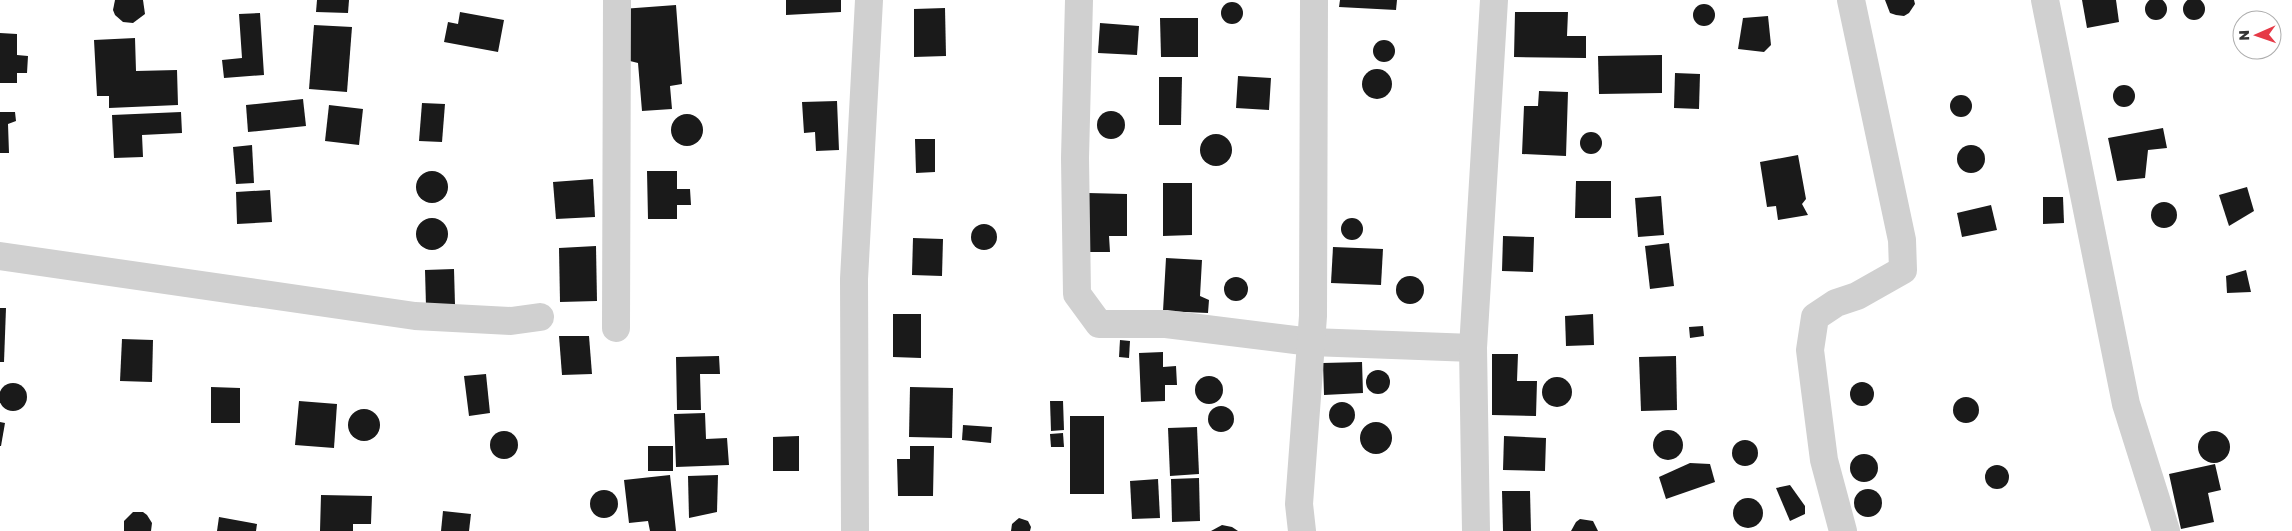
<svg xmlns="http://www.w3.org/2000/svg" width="2292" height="531" viewBox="0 0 2292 531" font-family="'Golos Text',sans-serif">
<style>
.building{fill:#1a1a1a}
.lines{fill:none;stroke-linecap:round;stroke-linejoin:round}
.minor{stroke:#d0d0d0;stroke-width:28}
</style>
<rect width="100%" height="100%" fill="#fff"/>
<g class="building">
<circle cx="2156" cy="9" r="11"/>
<circle cx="2194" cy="9" r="11"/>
<polygon points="115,0 143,0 145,14 133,23 123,22 115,15 113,10"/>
<polygon points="317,0 349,0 348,13 316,12"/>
<polygon points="786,0 841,0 841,12 786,15"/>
<polygon points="1340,0 1397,0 1396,10 1339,7"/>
<polygon points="1885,0 1914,0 1915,4 1909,13 1904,16 1896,15 1890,13"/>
<polygon points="2082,0 2116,0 2119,22 2087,28"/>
<circle cx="1232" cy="13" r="11"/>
<circle cx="1704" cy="15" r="11"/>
<polygon points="676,5 682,84 670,86 672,109 642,111 638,63 626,60 622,9"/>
<polygon points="945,8 946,56 914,57 914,9"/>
<polygon points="460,12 504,20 498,52 444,42 448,22 458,24"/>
<polygon points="1515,12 1568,12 1567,36 1586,36 1586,58 1514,57"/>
<polygon points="260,13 264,75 224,78 222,60 242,58 239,14"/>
<polygon points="1768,16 1771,45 1764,52 1738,49 1743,18"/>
<polygon points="1160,18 1198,18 1198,57 1161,57"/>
<polygon points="1100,23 1139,26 1137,55 1098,53"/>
<polygon points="314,25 352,27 347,92 309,89"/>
<polygon points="0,33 17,34 17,55 28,56 27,73 17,73 17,83 0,83"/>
<polygon points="135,38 136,71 177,70 178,105 109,108 109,96 97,96 94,40"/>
<circle cx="1384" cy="51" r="11"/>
<polygon points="1662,55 1662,93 1599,94 1598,56"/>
<circle cx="1377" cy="84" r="15"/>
<polygon points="1675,73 1700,74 1699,109 1674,108"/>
<polygon points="1238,76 1271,78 1269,110 1236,108"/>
<polygon points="1159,77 1182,77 1181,125 1159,125"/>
<circle cx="2124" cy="96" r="11"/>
<polygon points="1539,91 1568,92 1566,156 1522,154 1524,106 1538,106"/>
<circle cx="1961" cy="106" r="11"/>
<polygon points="303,99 306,126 248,132 246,105"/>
<polygon points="837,101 839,150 816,151 815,132 804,133 802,102"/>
<polygon points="422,103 445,104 442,142 419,141"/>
<polygon points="329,105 363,109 359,145 325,141"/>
<circle cx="1111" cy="125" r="14"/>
<polygon points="0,112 15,112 16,121 8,124 9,153 0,153"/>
<polygon points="181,112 182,133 142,135 143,157 114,158 112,115"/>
<circle cx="687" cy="130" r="16"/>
<polygon points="2163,128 2167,148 2148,150 2145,178 2117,181 2108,138"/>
<circle cx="1591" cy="143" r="11"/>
<circle cx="1216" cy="150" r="16"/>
<polygon points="915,139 935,139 935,172 916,173"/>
<polygon points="252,145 254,183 236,184 233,147"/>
<circle cx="1971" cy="159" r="14"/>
<polygon points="1798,155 1806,199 1802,204 1808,215 1778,220 1776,206 1767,207 1760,162"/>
<circle cx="432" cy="187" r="16"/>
<polygon points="647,171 677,171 677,189 690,189 691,205 677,205 677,219 648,219"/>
<polygon points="593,179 595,217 556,219 553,182"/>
<polygon points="1576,181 1611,181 1611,218 1575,218"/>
<polygon points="1163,183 1192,183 1192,235 1163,236"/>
<polygon points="2247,187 2254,211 2229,226 2219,195"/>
<polygon points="270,190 272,222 237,224 236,192"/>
<polygon points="1088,193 1127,194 1127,236 1109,236 1110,252 1087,252"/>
<polygon points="1661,196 1664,235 1638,237 1635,198"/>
<polygon points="2043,197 2063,197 2064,223 2043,224"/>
<circle cx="2164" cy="215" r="13"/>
<polygon points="1991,205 1997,230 1962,237 1957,213"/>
<circle cx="1352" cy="229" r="11"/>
<circle cx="432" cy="234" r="16"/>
<circle cx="984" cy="237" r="13"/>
<polygon points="1503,236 1534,237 1533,272 1502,271"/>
<polygon points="913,238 943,239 942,276 912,275"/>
<polygon points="1669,243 1674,286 1650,289 1645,246"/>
<polygon points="596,246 597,301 560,302 559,248"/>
<polygon points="1333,247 1383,249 1381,285 1331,283"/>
<polygon points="1166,258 1202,260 1200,296 1209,300 1208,313 1163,311"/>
<polygon points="454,269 455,305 426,306 425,270"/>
<polygon points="2246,270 2251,292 2227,293 2226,276"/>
<circle cx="1410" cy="290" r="14"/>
<circle cx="1236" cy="289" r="12"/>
<polygon points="0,308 6,308 4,362 0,362"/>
<polygon points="893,314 921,314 921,358 893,357"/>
<polygon points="1593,314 1594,345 1566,346 1565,316"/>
<polygon points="1703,326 1704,336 1690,338 1689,327"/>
<polygon points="559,336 589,336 592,374 562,375"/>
<polygon points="122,339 153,340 152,382 120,381"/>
<polygon points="1120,340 1130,341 1129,358 1119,357"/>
<polygon points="1163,352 1163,367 1176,366 1177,385 1165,385 1165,401 1141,402 1139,353"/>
<polygon points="1492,354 1518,354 1517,381 1537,381 1536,416 1492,415"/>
<polygon points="719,356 720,374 700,374 701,410 677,410 676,357"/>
<polygon points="1676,356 1677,410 1641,411 1639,357"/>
<polygon points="1362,362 1363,393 1324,395 1323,363"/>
<circle cx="1378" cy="382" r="12"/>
<polygon points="486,374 490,413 469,416 464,376"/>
<circle cx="1209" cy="390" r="14"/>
<circle cx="1557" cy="392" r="15"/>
<circle cx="1862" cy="394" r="12"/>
<circle cx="13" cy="397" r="14"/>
<polygon points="211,387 240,388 240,423 211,423"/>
<polygon points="910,387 953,388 952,438 909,437"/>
<circle cx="1966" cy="410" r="13"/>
<polygon points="299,401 337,404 334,448 295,445"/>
<polygon points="1050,401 1063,401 1064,430 1051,431"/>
<circle cx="1342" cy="415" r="13"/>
<circle cx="1221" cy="419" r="13"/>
<circle cx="364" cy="425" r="16"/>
<polygon points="705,413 706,439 727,438 729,465 676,467 674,414"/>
<rect x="1070" y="416" width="34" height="78"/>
<circle cx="1376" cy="438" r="16"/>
<polygon points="0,422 5,423 1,446 0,446"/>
<polygon points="963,425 992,427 991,443 962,440"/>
<polygon points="1197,427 1199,474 1170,476 1168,428"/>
<circle cx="1668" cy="445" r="15"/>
<circle cx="504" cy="445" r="14"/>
<circle cx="2214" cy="447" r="16"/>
<polygon points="1063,433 1064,447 1051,447 1050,434"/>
<polygon points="799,436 799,471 773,471 773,437"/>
<polygon points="1504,436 1546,438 1545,471 1503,470"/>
<circle cx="1745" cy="453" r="13"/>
<rect x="648" y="446" width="25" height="25"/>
<polygon points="910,446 934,446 933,496 898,496 897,459 910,459"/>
<circle cx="1864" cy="468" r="14"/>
<polygon points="1690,463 1710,464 1715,482 1666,499 1659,477"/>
<polygon points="2215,464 2221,490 2208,493 2214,522 2181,529 2169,474"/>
<circle cx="1997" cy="477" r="12"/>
<polygon points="670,475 676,531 650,531 648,521 629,523 624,480"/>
<polygon points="718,475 717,512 689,518 688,476"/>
<polygon points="1199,478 1200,521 1172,522 1171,479"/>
<polygon points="1158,479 1160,518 1132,519 1130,481"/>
<polygon points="1790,485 1805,506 1805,514 1790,521 1776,488"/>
<circle cx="1868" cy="503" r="14"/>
<circle cx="604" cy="504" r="14"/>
<polygon points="1502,491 1530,491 1531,531 1503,531"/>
<polygon points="321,495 372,496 371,524 353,524 353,531 320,531"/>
<circle cx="1748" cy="513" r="15"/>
<polygon points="443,511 471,514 469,531 441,531"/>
<polygon points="133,512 143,512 147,515 152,523 151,531 124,531 124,521"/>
<polygon points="219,517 257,524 256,531 217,531"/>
<polygon points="1019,518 1028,521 1031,527 1030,531 1011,531 1012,524"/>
<polygon points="1580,519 1593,521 1598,531 1571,531 1576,522"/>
<polygon points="1222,525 1232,527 1238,531 1211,531"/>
</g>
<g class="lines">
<g class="minor">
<polyline points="1079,0 1075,158 1077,294 1099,324 1166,324 1311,342 1473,348"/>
<polyline points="2045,0 2126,404 2166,531"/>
<polyline points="0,256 415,316 511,321 540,317"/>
<polyline points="616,328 617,0"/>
<polyline points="855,531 854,279 869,0"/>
<polyline points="1302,531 1299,504 1313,316 1314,0"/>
<polyline points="1476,531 1473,348 1494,0"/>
<polyline points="1843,531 1824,460 1815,390 1810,350 1815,317 1836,303 1857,296 1903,270 1902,240 1851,0"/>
</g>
</g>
<g transform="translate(2257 35) rotate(268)"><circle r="24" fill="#ffffff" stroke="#adadad"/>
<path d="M0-4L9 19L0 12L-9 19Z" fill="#e63946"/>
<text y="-8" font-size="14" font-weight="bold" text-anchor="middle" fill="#333333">N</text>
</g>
</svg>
